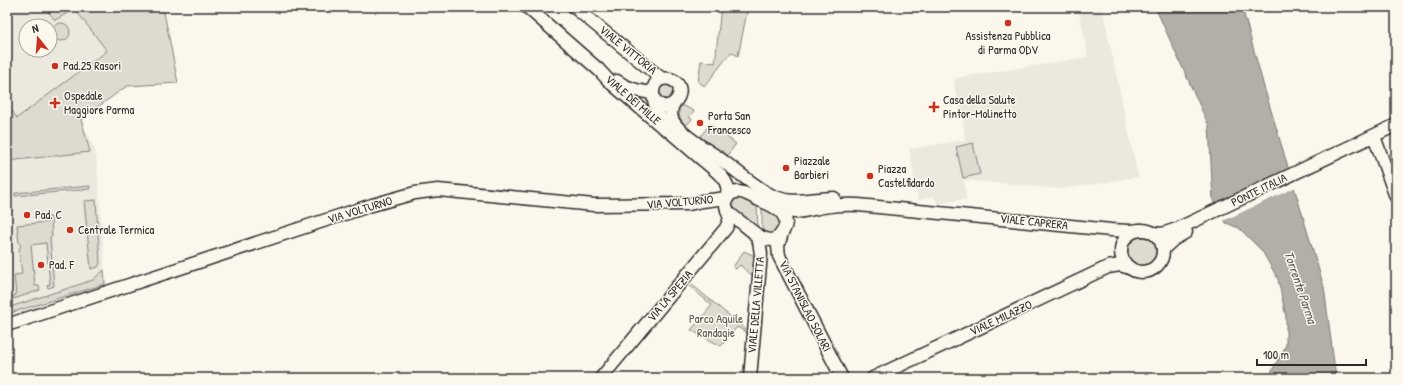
<svg xmlns="http://www.w3.org/2000/svg" width="1403" height="385" viewBox="0 0 1403 385" font-family="'Patrick Hand',sans-serif">
<style>
.built{fill:#ebe8de;fill-rule:evenodd}
.green{fill:#dddad0;stroke:#84827e}
.water{fill:#b1afa7;stroke:#7b7a75}
.pier{fill:#fbf7ec}
.lines{fill:none;stroke-linecap:round;stroke-linejoin:round}
.secondary-casing{stroke:#2b2b2b;stroke-width:15}
.secondary{stroke:#fbf7ec;stroke-width:12}
.poi-dot{fill:#c8321e;stroke:#fbf7ec;stroke-width:1.5}
.labels{text-anchor:middle;stroke-width:3;stroke-linejoin:round;paint-order:stroke}
.poi-label{font-size:12px;fill:#2b2b2b;stroke:#fbf7ec;text-anchor:start}
.street-label{font-size:12px;fill:#2b2b2b;stroke:#fbf7ec}
.park-label{font-size:12px;fill:#585754;stroke:#fbf7ec}
.water-label{font-size:13px;font-style:italic;fill:#5a5956;stroke:#fbf7ec}
</style>
<rect width="100%" height="100%" fill="#fbf7ec"/>
<filter id="ink" filterUnits="userSpaceOnUse"><feTurbulence type="fractalNoise" baseFrequency=".025" numOctaves="2"/><feDisplacementMap in="SourceGraphic" scale="8" xChannelSelector="R" yChannelSelector="G"/><feConvolveMatrix kernelMatrix="1 2 1 2 8 2 1 2 1" color-interpolation-filters="sRGB"/></filter>
<g filter="url(#ink)">
<g class="built">
<path d="M7,7H163L178,83L127,86L81,119L96,153L106,285L7,316ZM26,26H50V50H26Z"/>
<polygon points="1078,7 1102,7 1138,177 1062,189 964,180 966,199 937,204 934,196 918,200 909,149 965,140 962,113 954,86 955,78 1088,57"/>
</g>
<g class="green">
<polygon points="44,7 163,7 178,83 127,86 81,119 90,152 7,161 7,104 17,118 107,51 75,9 55,20"/>
<polygon points="721,7 748,7 738,56 731,52 705,86 698,82 701,61 715,63"/>
<circle cx="61" cy="32" r="9"/>
<circle cx="666" cy="92" r="7"/>
<path d="M684,106L694,111L689,117L692,119L686,126C681,121 677,114 680,107Z"/>
<polygon points="710,124 736,144 725,158 700,137"/>
<polygon points="973,143 980,174 963,178 956,147"/>
<polygon points="90,186 90,189 15,196 15,193"/>
<polygon points="739,197 757,205 758,228 733,210 730,204 732,199"/>
<polygon points="96,200 100,263 98,267 91,269 84,201"/>
<polygon points="762,207 779,217 780,228 772,235 762,232"/>
<polygon points="48,217 51,217 52,237 50,237 54,286 48,288 47,285 50,284 46,243 31,245 35,286 39,286 40,290 14,299 13,296 16,295 14,275 22,274 19,250 21,245 19,243 17,225 48,222"/>
<circle cx="1142" cy="251" r="14"/>
<polygon points="744,251 755,256 753,277 740,265 736,269 733,267"/>
<polygon points="104,270 105,284 7,314 7,308 93,280"/>
<polygon points="691,284 748,331 748,333 737,327 721,346 691,330 712,305 689,286"/>
</g>
<polygon class="water" points="1155,7 1242,7 1264,87 1324,287 1336,378 1268,378 1286,345 1286,317 1278,279 1262,251 1239,228 1226,223 1213,201 1209,126"/>
<polygon class="pier" points="1290,169 1296,187 1223,221 1213,206"/>
<g class="lines">
<defs>
<g id="secondary">
<path d="M527,7L599,70L611,83L659,124L669,131C681,141 692,151 704,161C710,166 717,171 722,177C734,191 722,199 727,209C729,215 737,219 742,223C753,232 772,251 783,231C794,213 769,204 757,199C751,196 743,191 737,192C732,192 729,195 727,198"/>
<polyline points="574,7 662,79"/>
<path d="M617,81C628,89 639,91 652,93"/>
<path d="M654,99C670,121 693,86 670,79C666,78 661,79 658,81C646,90 659,117 666,127"/>
<path d="M674,103C671,108 670,115 673,121C680,134 704,148 716,156C733,168 749,182 767,193C792,207 808,198 834,198"/>
<polyline points="1374,136 1396,197"/>
<path d="M777,208C793,216 807,210 823,207C835,205 846,204 858,205L1111,230L1129,231L1141,230"/>
<circle cx="1142" cy="251" r="21"/>
<polyline points="782,233 778,246 779,256 842,378"/>
<polyline points="1153,233 1162,234 1177,229 1396,125"/>
<polyline points="1163,249 1174,239 1186,232"/>
<polyline points="7,325 372,205 415,193 438,190 594,205 689,204 702,201 727,198"/>
<polyline points="601,378 726,228 730,219 727,210"/>
<polyline points="750,378 761,254 759,241 754,233"/>
<polyline points="873,378 1108,267 1120,265 1130,268"/>
</g>
</defs>
<use href="#secondary" class="secondary-casing"/>
<use href="#secondary" class="secondary"/>
</g>
</g>
<g class="poi-dot">
<circle cx="1008" cy="23" r="4"/>
<circle cx="55" cy="66" r="4"/>
<path d="M53 97h4v4h4v4h-4v4h-4v-4h-4v-4h4z"/>
<path d="M932 101h4v4h4v4h-4v4h-4v-4h-4v-4h4z"/>
<circle cx="700" cy="123" r="4"/>
<circle cx="786" cy="168" r="4"/>
<circle cx="870" cy="176" r="4"/>
<circle cx="27" cy="215" r="4"/>
<circle cx="70" cy="230" r="4"/>
<circle cx="41" cy="265" r="4"/>
</g>
<g class="labels">
<g class="poi-label">
<text x="1008" y="40" text-anchor="middle">Assistenza Pubblica<tspan x="1008" dy="14">di Parma ODV</tspan></text>
<text x="63" y="70">Pad.25 Rasori</text>
<text x="64" y="100">Ospedale<tspan x="64" dy="14">Maggiore Parma</tspan></text>
<text x="943" y="104">Casa della Salute<tspan x="943" dy="14">Pintor-Molinetto</tspan></text>
<text x="708" y="120">Porta San<tspan x="708" dy="14">Francesco</tspan></text>
<text x="794" y="165">Piazzale<tspan x="794" dy="14">Barbieri</tspan></text>
<text x="878" y="173">Piazza<tspan x="878" dy="14">Castelfidardo</tspan></text>
<text x="35" y="219">Pad. C</text>
<text x="78" y="234">Centrale Termica</text>
<text x="49" y="269">Pad. F</text>
</g>
<g class="street-label">
<text transform="translate(628 50) rotate(39)" y="4">VIALE VITTORIA</text>
<text transform="translate(633 100) rotate(41)" y="4">VIALE DEI MILLE</text>
<text transform="translate(1259 190) rotate(-26)" y="4">PONTE ITALIA</text>
<text transform="translate(680 202) rotate(-5)" y="4">VIA VOLTURNO</text>
<text transform="translate(360 210) rotate(-17)" y="4">VIA VOLTURNO</text>
<text transform="translate(1034 222) rotate(6)" y="4">VIALE CAPRERA</text>
<text transform="translate(670 296) rotate(-50)" y="4">VIA LA SPEZIA</text>
<text transform="translate(756 305) rotate(-85)" y="4">VIALE DELLA VILLETTA</text>
<text transform="translate(805 306) rotate(63)" y="4">VIA STANISLAO SOLARI</text>
<text transform="translate(1001 318) rotate(-25)" y="4">VIALE MILAZZO</text>
</g>
<g class="park-label">
<text x="716" y="323">Parco Aquile<tspan x="716" dy="14">Randagie</tspan></text>
</g>
<g class="water-label">
<text transform="translate(1301 287) rotate(71)" y="5">Torrente Parma</text>
</g>
</g>
<rect width="1403" height="385" fill="none" stroke="#fbf7ec" stroke-width="24"/>
<rect x="12" y="12" width="1379" height="361" fill="none" stroke="#2b2b2b" stroke-width="1.5" filter="url(#ink)"/>
<g transform="translate(38 38) rotate(343)"><circle r="19" fill="#fbf7ec" stroke="#a8a59f"/>
<path d="M0-3L7 15L0 10L-7 15Z" fill="#c8321e"/>
<text y="-6" font-size="11" font-weight="bold" text-anchor="middle" fill="#2b2b2b">N</text>
</g>
<path d="M1257 359v6h109v-6" fill="none" stroke="#2b2b2b" stroke-width="2"/>
<text x="1263" y="359" font-size="12" fill="#2b2b2b" stroke="#fbf7ec" stroke-width="3" paint-order="stroke">100 m</text>
</svg>
